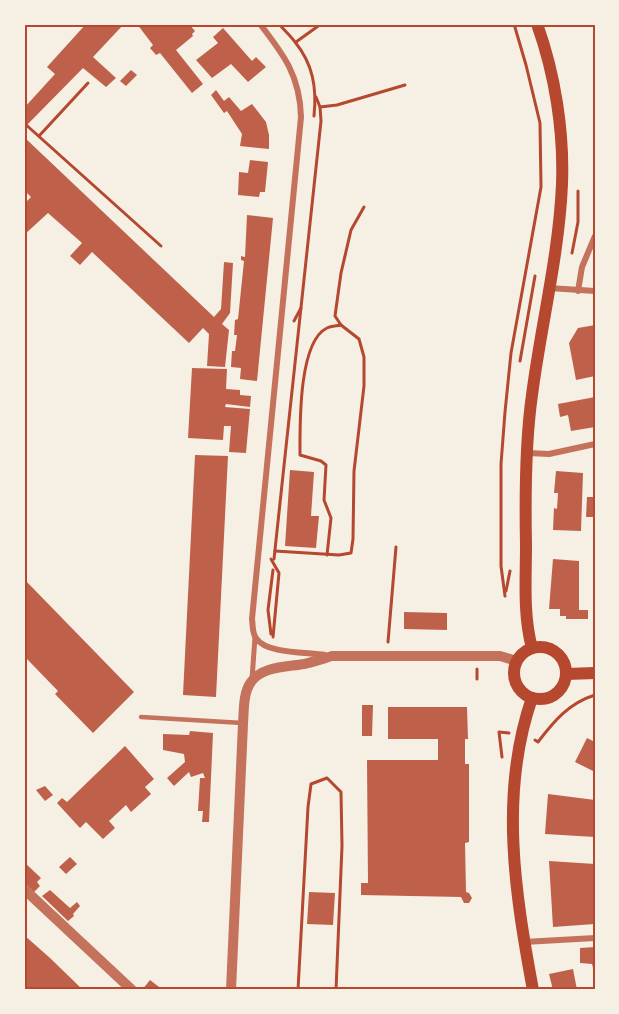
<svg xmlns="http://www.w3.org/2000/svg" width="619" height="1014" viewBox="0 0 619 1014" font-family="Overpass,sans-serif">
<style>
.building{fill:#bf614a}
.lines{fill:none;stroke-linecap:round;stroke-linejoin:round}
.path{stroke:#b5482f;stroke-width:3}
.service{stroke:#c5725c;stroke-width:4.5}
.pedestrian{stroke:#c5725c;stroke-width:5}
.minor{stroke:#c5725c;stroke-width:6}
.tertiary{stroke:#c5725c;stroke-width:10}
.secondary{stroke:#b5482f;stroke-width:12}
.neatline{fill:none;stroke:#b5482f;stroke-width:2}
</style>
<rect width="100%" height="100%" fill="#f6efe4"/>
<g class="building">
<polygon points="86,24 124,24 93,57 116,78 106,87 83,68 24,128 24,108 55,74 47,67"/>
<polygon points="137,24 189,24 195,31 192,34 193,36 176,50 203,84 192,93 160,53 156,55 150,48 153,45"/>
<polygon points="223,28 252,61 256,57 266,67 248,82 231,64 212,78 196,60 218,43 213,37"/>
<polygon points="131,70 137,75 126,86 120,81"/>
<polygon points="216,90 224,101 229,97 241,111 252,104 266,122 269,135 269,149 240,146 242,134 227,111 224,113 211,95"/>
<polygon points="24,137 214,317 221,309 224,262 233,263 230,313 222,324 229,330 225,367 207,366 209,334 203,328 189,343 92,252 80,265 70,256 82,243 48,213 24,235 24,204 31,197 24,190"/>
<polygon points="250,160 268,162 265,192 260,192 259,197 238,195 239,172 248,173"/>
<polygon points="247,215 273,218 257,381 240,379 241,368 231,367 232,351 235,351 237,335 234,335 235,320 238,319 244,261 241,260 241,256 245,257"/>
<polygon points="595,325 595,376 576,380 569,343 578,328"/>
<polygon points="192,368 227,369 226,389 240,390 240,395 251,396 250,407 226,404 225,407 250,409 246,453 229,452 231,426 224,426 223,440 188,438"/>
<polygon points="595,397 595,427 571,431 568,415 560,417 558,404"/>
<polygon points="195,455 228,456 216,697 183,695"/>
<polygon points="290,470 314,472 311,516 319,516 316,548 285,546"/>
<polygon points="556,471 583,473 581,531 553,530 554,508 557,509 558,493 554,493"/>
<polygon points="587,497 595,497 595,517 586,517"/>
<polygon points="553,559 579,561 579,610 588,610 588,619 566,619 566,616 560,616 560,609 549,609"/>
<polygon points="25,580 134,692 93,733 55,694 58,691 27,659 24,662"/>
<polygon points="404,612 447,613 447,630 404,629"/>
<polygon points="362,705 373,705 372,736 362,736"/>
<polygon points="388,707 467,707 468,739 465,739 465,764 469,764 469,842 465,843 466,892 469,893 472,898 469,903 464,903 461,897 361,895 361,883 368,883 367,760 438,760 438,739 388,739"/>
<polygon points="190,731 213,733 209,822 202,822 203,811 198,811 200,778 205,778 203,773 191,777 189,772 174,786 167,778 185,762 184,754 163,750 163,734 189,735"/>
<polygon points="587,738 595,742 595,772 575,762"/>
<polygon points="125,746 154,779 145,787 151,794 131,812 126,805 109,821 115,828 103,839 86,822 80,828 57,803 62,798 67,802"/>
<polygon points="45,786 53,795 45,801 36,790"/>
<polygon points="548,794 595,800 595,837 545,834"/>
<polygon points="70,857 77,864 66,874 59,867"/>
<polygon points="549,861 595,864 595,924 553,927"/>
<polygon points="24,862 41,878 37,882 40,886 34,892 24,882"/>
<polygon points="50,890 70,908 77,902 80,906 73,914 74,916 68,921 42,896"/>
<polygon points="309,892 335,893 333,925 307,924"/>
<polygon points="24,935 50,958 83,990 24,990"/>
<polygon points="595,947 595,972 594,972 592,964 580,963 580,948"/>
<polygon points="573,969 577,990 553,990 549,974"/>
<polygon points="150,980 163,990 142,990"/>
</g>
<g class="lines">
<g class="path">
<path d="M279,24C284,30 290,35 295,42C313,64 317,88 314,116"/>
<polyline points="296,42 321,24"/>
<polyline points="320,107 337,105 405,85"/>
<polyline points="24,123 161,246"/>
<polyline points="39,136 88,83"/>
<polyline points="572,253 578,222 578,191"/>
<polyline points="294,321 301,308"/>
<polyline points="520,361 535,276"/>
<polyline points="275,551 339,555 351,553 353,539 354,471 364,386 364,357 359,339 341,325 335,316 341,273 351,230 364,207"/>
<path d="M327,555L331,518L324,500L326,465L321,461L300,455C300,427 298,342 327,328C331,326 337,326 341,325"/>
<polyline points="271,559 279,573 273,637"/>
<polyline points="274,559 321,121 320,107 316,97"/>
<polyline points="506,591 510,571"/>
<polyline points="505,596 501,566 501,464 505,412 511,353 541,187 540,123 526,65 514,24"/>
<polyline points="271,634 268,610 273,570"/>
<polyline points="388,642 396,547"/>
<polyline points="477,679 477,669"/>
<path d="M535,740L538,742C554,721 569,703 595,695"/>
<polyline points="502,757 499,732 509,733"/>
<polyline points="298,990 308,807 311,784 327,778 341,792 342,846 336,990"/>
</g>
<polyline class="service" points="141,717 243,723"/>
<polyline class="pedestrian" points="252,679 255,637"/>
<g class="minor">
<path d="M260,24C284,55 300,76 301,117L252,619C253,625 252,633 256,638C266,654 307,652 325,655"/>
<polyline points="549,288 595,291"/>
<polyline points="578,291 582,267 595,236"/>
<polyline points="528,453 549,454 595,444"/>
<polyline points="524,942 595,938"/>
</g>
<g class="tertiary">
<polyline points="24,889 132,990"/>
<path d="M231,990L243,724C244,710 243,693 251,682C262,666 287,667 304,664C313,662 322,659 332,656H500L517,661"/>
</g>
<g class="secondary">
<circle cx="540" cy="673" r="26"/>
<path d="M532,648C523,615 526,579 526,545C525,495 525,444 532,395C541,325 559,255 562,184C564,131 555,74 537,24"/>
<polyline points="566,674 595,673"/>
<path d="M532,698C499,793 515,893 533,990"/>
</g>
</g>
<rect width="619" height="1014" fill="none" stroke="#f6efe4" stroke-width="51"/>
<rect x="26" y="26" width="568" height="962" class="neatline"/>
</svg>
